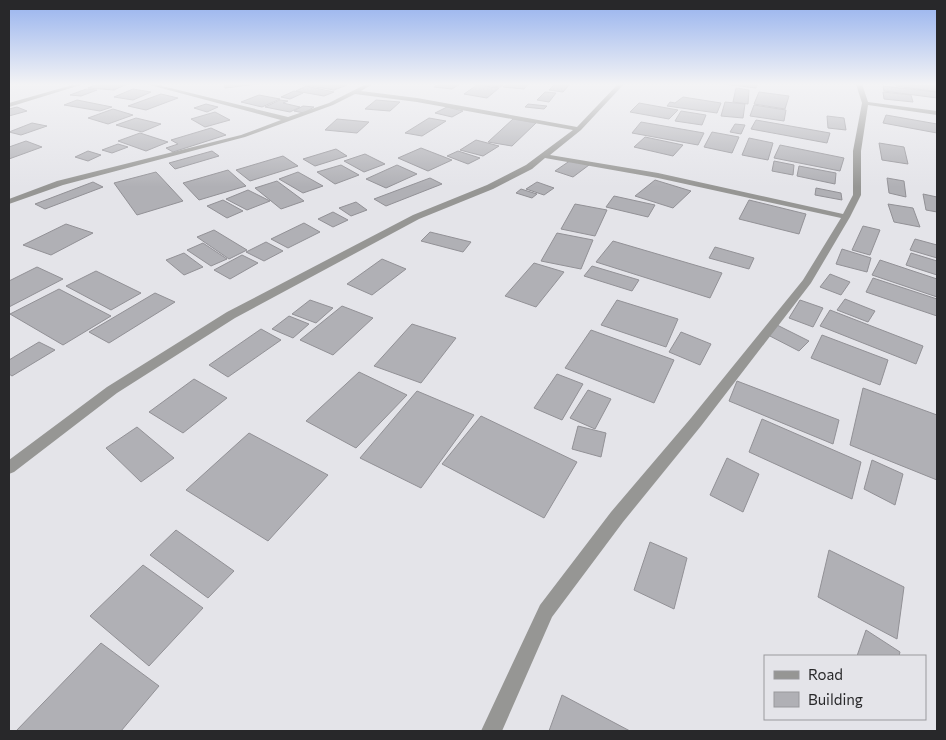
<svg xmlns="http://www.w3.org/2000/svg" width="946" height="740" viewBox="0 0 946 740" font-family="Commissioner,sans-serif">
<style>
.building{fill:#b0b0b5;stroke:#929196}
.lines{fill:none;stroke-linecap:round;stroke-linejoin:round}
.minor{fill:#969694;fill-rule:evenodd}
</style>
<rect width="100%" height="100%" fill="#e4e4e9"/>
<g class="building">
<polygon points="98,84 127,84 114,90 88,88"/>
<polygon points="224,84 258,84 225,88"/>
<polygon points="299,84 341,84 347,85 334,90"/>
<polygon points="438,84 460,84 452,89 434,87"/>
<polygon points="476,84 504,84 500,87"/>
<polygon points="506,84 528,84 524,89 503,87"/>
<polygon points="555,84 569,85 563,92 549,90"/>
<polygon points="725,84 757,84 756,88"/>
<polygon points="895,84 937,86 937,92 896,86"/>
<polygon points="477,85 499,88 487,98 464,94"/>
<polygon points="306,86 334,92 324,96 296,91"/>
<polygon points="883,86 936,92 937,98 884,91"/>
<polygon points="736,88 749,90 748,104 733,102"/>
<polygon points="86,89 97,90 81,96 70,95"/>
<polygon points="133,89 151,92 133,100 114,97"/>
<polygon points="294,91 303,93 290,99 281,97"/>
<polygon points="545,92 556,93 549,102 537,100"/>
<polygon points="759,92 789,96 785,109 754,104"/>
<polygon points="883,92 911,95 913,102 884,99"/>
<polygon points="161,94 178,98 146,110 128,106"/>
<polygon points="259,95 280,99 262,107 241,102"/>
<polygon points="683,97 721,103 717,113 667,106 670,102 675,103"/>
<polygon points="77,100 112,107 100,111 64,105"/>
<polygon points="280,100 288,101 283,103 300,107 290,112 265,107"/>
<polygon points="376,100 400,102 390,111 365,109"/>
<polygon points="725,102 745,104 743,118 721,116"/>
<polygon points="639,103 678,110 669,119 630,112"/>
<polygon points="206,104 218,107 207,112 194,108"/>
<polygon points="528,104 547,106 544,109 525,107"/>
<polygon points="754,105 786,110 784,121 750,116"/>
<polygon points="303,106 314,107 304,113 294,111"/>
<polygon points="17,107 27,111 9,116 9,109"/>
<polygon points="447,107 463,111 452,117 435,113"/>
<polygon points="113,109 133,115 108,124 88,118"/>
<polygon points="681,111 706,115 702,125 675,121"/>
<polygon points="215,112 230,120 205,127 191,119"/>
<polygon points="886,115 937,124 937,133 883,123"/>
<polygon points="827,116 844,118 846,130 828,128"/>
<polygon points="136,118 161,124 142,132 116,125"/>
<polygon points="429,118 446,121 422,136 405,133"/>
<polygon points="337,119 369,122 357,133 325,130"/>
<polygon points="513,119 536,123 512,146 488,142"/>
<polygon points="756,120 830,133 827,143 751,129"/>
<polygon points="641,122 704,133 698,145 632,133"/>
<polygon points="32,123 47,126 21,135 9,132"/>
<polygon points="735,124 745,125 741,134 730,132"/>
<polygon points="211,128 226,135 173,152 166,148 178,144 171,140"/>
<polygon points="712,132 739,137 732,153 704,147"/>
<polygon points="140,133 168,142 146,151 118,141"/>
<polygon points="645,137 683,145 673,156 634,147"/>
<polygon points="749,138 773,143 768,160 742,155"/>
<polygon points="476,140 499,146 483,156 460,150"/>
<polygon points="26,141 42,147 9,159 9,147"/>
<polygon points="879,143 904,147 908,164 882,160"/>
<polygon points="118,144 128,147 112,153 102,150"/>
<polygon points="780,145 844,158 840,171 774,158"/>
<polygon points="421,148 452,160 428,171 398,158"/>
<polygon points="336,149 347,156 315,166 303,159"/>
<polygon points="88,151 101,155 88,161 75,157"/>
<polygon points="212,151 219,156 175,169 169,163"/>
<polygon points="458,151 480,158 468,164 447,156"/>
<polygon points="365,154 385,164 364,172 344,161"/>
<polygon points="283,156 298,166 250,181 236,170"/>
<polygon points="571,160 589,165 573,177 555,171"/>
<polygon points="774,161 794,165 793,175 772,171"/>
<polygon points="341,165 359,175 335,184 317,172"/>
<polygon points="397,165 417,174 386,188 366,179"/>
<polygon points="799,166 836,173 835,184 797,176"/>
<polygon points="228,170 246,186 199,200 183,183"/>
<polygon points="156,172 183,201 137,215 114,183"/>
<polygon points="298,172 323,186 303,193 279,179"/>
<polygon points="430,178 442,184 386,206 374,199"/>
<polygon points="887,178 904,181 906,197 889,193"/>
<polygon points="655,180 691,191 673,208 635,196"/>
<polygon points="277,181 304,201 281,209 255,188"/>
<polygon points="93,182 103,187 45,209 35,204"/>
<polygon points="537,182 554,188 544,195 526,189"/>
<polygon points="816,188 841,193 842,200 815,195"/>
<polygon points="521,189 537,194 532,198 516,193"/>
<polygon points="248,190 270,201 247,210 226,199"/>
<polygon points="923,194 937,197 937,212 926,210"/>
<polygon points="614,196 655,205 648,217 606,207"/>
<polygon points="223,200 243,211 227,218 207,206"/>
<polygon points="749,200 806,214 799,234 739,219"/>
<polygon points="356,202 367,210 351,216 339,208"/>
<polygon points="575,204 607,210 595,236 561,229"/>
<polygon points="888,204 913,208 920,227 894,222"/>
<polygon points="333,212 348,220 333,227 318,219"/>
<polygon points="304,223 320,232 288,248 271,239"/>
<polygon points="66,224 93,233 51,255 23,245"/>
<polygon points="863,226 880,230 870,255 852,250"/>
<polygon points="214,230 247,250 229,259 197,237"/>
<polygon points="430,232 471,242 463,252 421,241"/>
<polygon points="557,233 593,240 581,269 541,261"/>
<polygon points="915,239 937,245 937,258 910,250"/>
<polygon points="613,241 722,273 710,298 596,262"/>
<polygon points="266,242 283,251 264,261 246,252"/>
<polygon points="203,243 227,259 211,266 187,250"/>
<polygon points="715,247 754,258 749,269 709,258"/>
<polygon points="842,249 871,258 867,272 836,264"/>
<polygon points="184,253 203,267 184,275 166,260"/>
<polygon points="911,253 937,261 937,275 906,265"/>
<polygon points="242,255 258,263 230,279 214,270"/>
<polygon points="382,259 406,269 372,295 347,284"/>
<polygon points="880,260 937,279 937,297 872,275"/>
<polygon points="534,263 564,272 536,307 505,296"/>
<polygon points="592,266 639,280 632,291 584,276"/>
<polygon points="37,267 63,279 9,307 9,281"/>
<polygon points="96,271 141,293 111,310 66,286"/>
<polygon points="830,274 850,282 841,295 820,287"/>
<polygon points="873,278 937,299 937,316 866,292"/>
<polygon points="59,289 111,316 63,345 10,314"/>
<polygon points="155,293 175,302 109,343 89,332"/>
<polygon points="845,299 875,311 868,322 837,310"/>
<polygon points="310,300 333,308 316,323 292,314"/>
<polygon points="617,300 678,319 666,347 601,325"/>
<polygon points="800,300 823,308 813,327 789,318"/>
<polygon points="342,306 373,318 333,355 300,340"/>
<polygon points="830,310 923,346 916,364 820,326"/>
<polygon points="289,316 309,324 293,338 272,329"/>
<polygon points="412,324 456,338 421,383 374,366"/>
<polygon points="777,325 809,341 799,351 766,334"/>
<polygon points="261,329 281,340 228,377 209,365"/>
<polygon points="591,330 674,360 654,403 565,368"/>
<polygon points="681,332 711,344 700,365 669,352"/>
<polygon points="822,335 888,360 880,385 811,358"/>
<polygon points="39,342 55,350 12,376 9,374 9,360"/>
<polygon points="359,372 407,395 356,448 306,421"/>
<polygon points="557,374 583,384 562,420 534,408"/>
<polygon points="194,379 227,398 183,433 149,412"/>
<polygon points="737,381 839,420 833,444 729,401"/>
<polygon points="863,388 937,415 937,480 850,445"/>
<polygon points="588,390 611,399 595,429 570,418"/>
<polygon points="417,391 474,415 421,488 360,458"/>
<polygon points="481,416 577,462 544,518 442,464"/>
<polygon points="762,419 861,462 852,499 749,452"/>
<polygon points="578,426 606,433 601,457 572,449"/>
<polygon points="137,427 174,458 141,482 106,448"/>
<polygon points="249,433 328,475 268,541 186,490"/>
<polygon points="727,458 759,474 743,512 710,495"/>
<polygon points="872,460 903,474 895,505 864,489"/>
<polygon points="176,530 234,571 208,598 150,555"/>
<polygon points="650,542 687,558 674,609 634,590"/>
<polygon points="829,550 904,587 897,639 818,597"/>
<polygon points="143,565 203,608 149,666 90,616"/>
<polygon points="866,630 900,652 899,656 857,656"/>
<polygon points="101,643 159,686 121,731 16,731"/>
<polygon points="562,695 630,731 549,731"/>
</g>
<g class="lines">
<g class="minor">
<polygon points="76,84 84,84 9,107 9,103"/>
<polygon points="146,84 154,84 288,117 329,103 366,84 373,84 361,91 417,98 577,127 618,84 624,84 581,130 550,155 658,173 843,214 853,195 853,151 862,103 856,84 862,84 868,102 937,111 937,115 868,105 861,151 861,195 850,217 811,283 701,426 623,522 552,617 502,731 481,731 540,605 611,512 691,418 803,280 841,218 658,178 545,158 532,169 493,189 419,219 235,318 117,393 14,472 9,474 9,460 107,387 227,312 413,215 487,185 526,165 573,130 417,102 355,94 333,105 245,137 63,185 9,204 9,199 57,181 241,135 281,120"/>
</g>
</g>
<linearGradient id="sky" x2="0" y2="1"><stop stop-color="#96b2ee"/><stop offset="0.45" stop-color="#f3f3f5"/><stop offset="1" stop-color="#f3f3f5" stop-opacity="0"/></linearGradient>
<rect width="946" height="187" fill="url(#sky)"/>
<rect width="946" height="740" fill="none" stroke="#28282a" stroke-width="20"/>
<rect x="764" y="655" width="162" height="65" fill="#e4e4e9" stroke="#99999d"/>
<rect x="774" y="671" width="25" height="8" fill="#969694" stroke="#99999d"/>
<text x="808" y="680" font-size="15" fill="#28282a">Road</text>
<rect x="774" y="692" width="25" height="15" fill="#b0b0b5" stroke="#99999d"/>
<text x="808" y="705" font-size="15" fill="#28282a">Building</text>
</svg>
